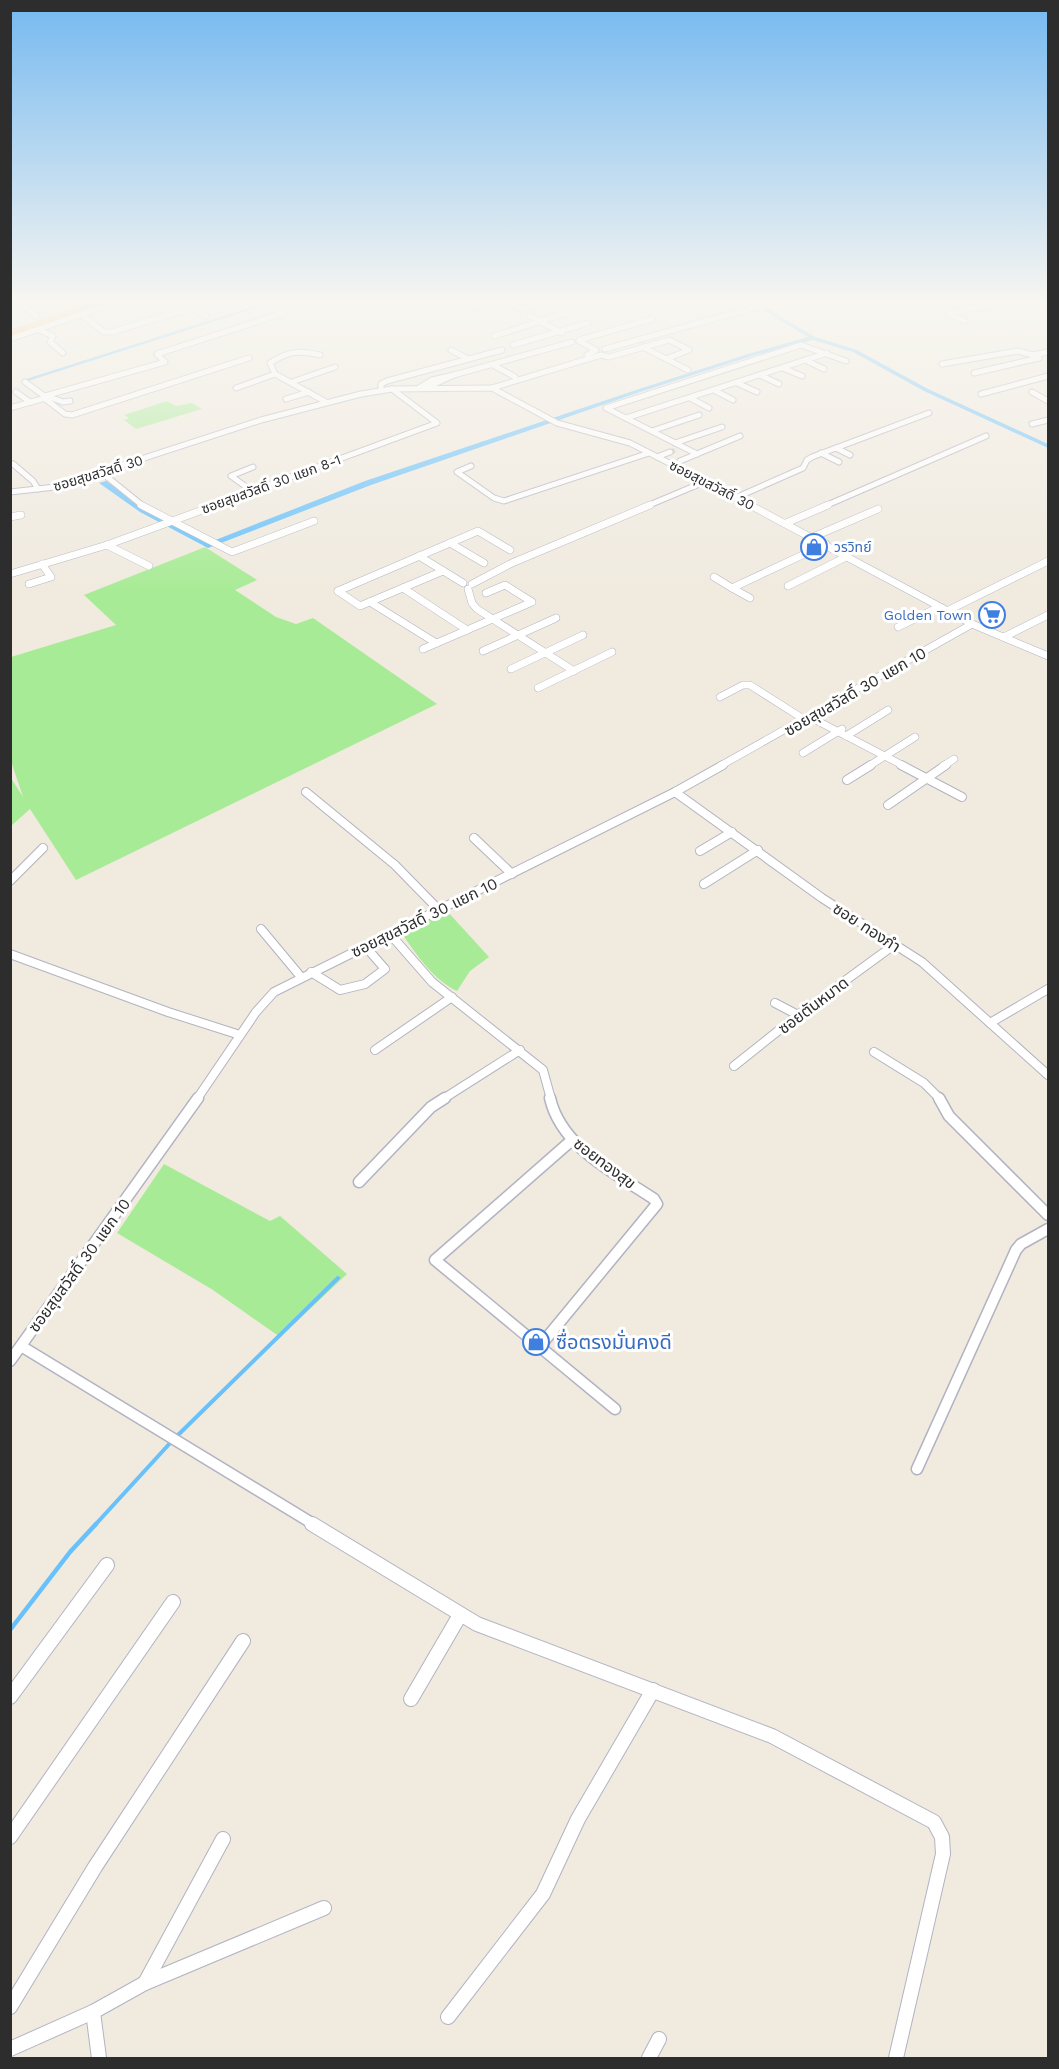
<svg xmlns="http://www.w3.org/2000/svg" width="1059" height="2069" viewBox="0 0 1059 2069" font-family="'Work Sans','Noto Sans Thai',sans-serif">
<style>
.green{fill:#a8eb96}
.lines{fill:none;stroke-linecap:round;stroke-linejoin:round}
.stream-far1{stroke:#68c1fb;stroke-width:4}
.stream{stroke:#68c1fb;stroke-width:4.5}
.canal{fill:#68c1fb;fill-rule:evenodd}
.street-tunnel{stroke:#c9c4bb;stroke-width:5;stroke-dasharray:5 2;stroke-linecap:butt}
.street-far4-casing{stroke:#b2b3c2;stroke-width:7}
.street-far3-casing{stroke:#b2b3c2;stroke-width:8}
.street-far2-casing{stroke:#b2b3c2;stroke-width:10}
.street-far1-casing{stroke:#b2b3c2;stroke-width:13}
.street-casing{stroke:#b2b3c2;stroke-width:16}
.highway-casing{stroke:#cdcdcd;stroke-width:3}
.street-far4{stroke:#fff;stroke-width:5}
.street-far3{stroke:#fff;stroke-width:7}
.street-far2{stroke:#fff;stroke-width:8}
.street-far1{stroke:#fff;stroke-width:10}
.street{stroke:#fff;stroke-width:14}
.highway{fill:#ffb75a;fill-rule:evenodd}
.labels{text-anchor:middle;stroke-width:6;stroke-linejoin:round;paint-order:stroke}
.far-street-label{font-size:14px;fill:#2d2d2d;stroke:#fff}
.far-shop-label{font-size:14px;fill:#366cbe;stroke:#fff;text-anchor:start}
.street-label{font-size:16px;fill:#2d2d2d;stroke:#fff}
.near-shop-label{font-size:20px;fill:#366cbe;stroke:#fff;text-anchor:start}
</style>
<rect width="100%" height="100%" fill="#f0eadf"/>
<g class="green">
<polygon points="167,401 176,406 192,403 202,409 136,429 124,420 129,418 124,415"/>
<polygon points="205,547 257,580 235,590 276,617 296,624 313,618 437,704 76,880 30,809 11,826 11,778 23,797 11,761 11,657 116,625 84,595"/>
<path d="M447,911L489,957L470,971L457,991C433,979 418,957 403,935L410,929Z"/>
<polygon points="164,1164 270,1221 280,1216 347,1274 280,1337 213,1290 117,1233"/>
</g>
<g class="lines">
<g class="stream-far1">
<polyline points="177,1436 338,1278"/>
<polyline points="95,1525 172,1441"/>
</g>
<polyline class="stream" points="10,1630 70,1552 96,1524"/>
<g class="canal">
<polygon points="267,302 276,302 28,381 23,380"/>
<polygon points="740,302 750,302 765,307 815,337 857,350 928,389 1048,444 1048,448 924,391 853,352 813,340 752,356 640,392 371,485 208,548 140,512 99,483 106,481 146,508 208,543 365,481 636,390 748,354 808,337 761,309"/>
</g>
<polyline class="street-tunnel" points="670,452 677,450"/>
<defs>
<g id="street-far4">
<polyline points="20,302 36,316"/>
<polyline points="503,302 521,309 549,302"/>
<polyline points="55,303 61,302"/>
<polyline points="112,304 119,306 136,302"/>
<polyline points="473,307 489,302"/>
<polyline points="192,308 206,316"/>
<polyline points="948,313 1011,302"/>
<polyline points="948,313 965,321"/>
<polyline points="82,315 104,332 112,332 211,302"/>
<polyline points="530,316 562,333"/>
<polyline points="39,330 53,336 50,342 63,353"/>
<polyline points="494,336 566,313"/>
<polyline points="10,339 118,302"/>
<polyline points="579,340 652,319"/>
<polyline points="579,341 596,350 587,355"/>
<polyline points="513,345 588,323"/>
<polyline points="643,347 688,370"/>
<polyline points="605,349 774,302"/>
<polyline points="451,350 468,359"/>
<polyline points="805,360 824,369"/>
<polyline points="942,364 1018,351 1033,355 1048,352"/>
<polyline points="493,365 515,377"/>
<polyline points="783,368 802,376"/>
<polyline points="974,373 1039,358"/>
<path d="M275,374L270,363C288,351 300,350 320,355"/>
<polyline points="454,375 572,342"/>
<polyline points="760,375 779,384"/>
<polyline points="25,382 47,398"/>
<polyline points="292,382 335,367"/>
<polyline points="737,383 757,392"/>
<polyline points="236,388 275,374 326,402"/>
<polyline points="419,388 432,380 454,375 430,386"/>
<polyline points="492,388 601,355 609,357 669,340 689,350 666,359"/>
<polyline points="714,390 733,400"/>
<polyline points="381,391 381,384 387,381 502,350"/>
<polyline points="16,392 30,402"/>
<polyline points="1032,392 1048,401"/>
<polyline points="981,394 1048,376"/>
<polyline points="45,396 165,362 157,354 284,313"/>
<polyline points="44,398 65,414 72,415 249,358"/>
<polyline points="690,398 709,408"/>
<polyline points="286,399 309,392"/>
<polyline points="10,408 49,397 63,402 70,401"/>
<polyline points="626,418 827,353"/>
<polyline points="1032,424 1048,420"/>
<polyline points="652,431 699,415"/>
<polyline points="675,443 722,427"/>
<polyline points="836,448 850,455"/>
<polyline points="821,453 839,462"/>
<polyline points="697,454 606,408 801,345 846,361"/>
<polyline points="657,457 670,452"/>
<polyline points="680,461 740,436"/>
<polyline points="13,464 33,481 38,489"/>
<polyline points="471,466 457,472 494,498 504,501 649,453"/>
<polyline points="101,472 143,506"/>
<polyline points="252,491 231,476 253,467"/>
<polyline points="10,492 55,487 261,420 361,394 392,389 492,388 557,423 630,443 753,506"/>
<polyline points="735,498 803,468 807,460 812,457 929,413"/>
<polyline points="212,506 437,423 392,389"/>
<polyline points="647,506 704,482"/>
<polyline points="825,506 986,436"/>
</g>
<g id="street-far3">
<polyline points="141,505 232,552 314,521"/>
<polyline points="750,505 972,624 1048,656"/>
<polyline points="10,517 21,515"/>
<polyline points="786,523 828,505"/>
<polyline points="813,537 878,509"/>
<polyline points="450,543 484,563"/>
<polyline points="107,545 149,566"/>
<polyline points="419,556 463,583"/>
<polyline points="10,574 107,545 216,505"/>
<polyline points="714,577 732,588"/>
<polyline points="29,584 51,577 42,564"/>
<polyline points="472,584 512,563 650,505"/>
<polyline points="788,586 848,556"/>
<polyline points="403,588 467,630"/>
<polyline points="468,589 472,603 477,609 574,671"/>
<polyline points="338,591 478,531 510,550"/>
<polyline points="338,591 360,606 443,571"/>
<polyline points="750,598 732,588 826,544"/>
<polyline points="370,602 436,643"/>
<polyline points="947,611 1048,561"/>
<polyline points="898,627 939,607"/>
<polyline points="1004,637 1048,615"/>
<polyline points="423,649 532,602 505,585 486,593"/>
<polyline points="483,651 556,618"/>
<polyline points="511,669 583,635"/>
<polyline points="538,688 612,652"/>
<polyline points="720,697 743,685 750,685 805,720"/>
<polyline points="810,717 904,766"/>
<polyline points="846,736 888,710"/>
<polyline points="803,753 842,729"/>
<polyline points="720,766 972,624"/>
<polyline points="869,766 915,737"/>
<polyline points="943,766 954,759"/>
</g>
<g id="street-far2">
<polyline points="901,765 962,797"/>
<polyline points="847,780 871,765"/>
<polyline points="306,792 395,865 439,910"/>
<polyline points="675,792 822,898 922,962 1048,1075"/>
<polyline points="888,805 946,765"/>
<polyline points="474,838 512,874"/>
<polyline points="700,851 732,832"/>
<polyline points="10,881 43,848"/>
<polyline points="704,884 758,850"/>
<polyline points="261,929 301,977"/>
<polyline points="390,934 432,982 543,1070 551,1099"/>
<polyline points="10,954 168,1012 240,1035"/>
<polyline points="311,972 340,990 365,984 385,969 365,946"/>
<polyline points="775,1003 798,1015"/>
<polyline points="990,1023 1048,989"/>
<polyline points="375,1050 452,997"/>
<polyline points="874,1052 924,1083 940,1099"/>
<polyline points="734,1066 798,1015 894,945"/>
<polyline points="197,1099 256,1012 274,992 675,792 723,765"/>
<polyline points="443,1099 520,1050"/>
</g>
<g id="street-far1">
<polyline points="939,1098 949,1116 1048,1215"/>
<polyline points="572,1140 435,1260 615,1409"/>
<polyline points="359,1182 431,1107 445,1098"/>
<polyline points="21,1346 315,1525"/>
<path d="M540,1346L657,1204L654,1199C615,1173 561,1147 550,1098"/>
<polyline points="10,1361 198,1098"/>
<polyline points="917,1469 1016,1250 1021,1244 1048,1229"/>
</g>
<g id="street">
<polyline points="312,1524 477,1624 772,1736 934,1822 942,1837 943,1854 896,2058"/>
<polyline points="10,1697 107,1565"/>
<polyline points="411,1699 460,1615"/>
<polyline points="10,1837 173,1602"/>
<polyline points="145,1983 223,1839"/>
<polyline points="10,2007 95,1867 243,1641"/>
<polyline points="93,2012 99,2058"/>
<polyline points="448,2017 543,1894 578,1819 653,1690"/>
<polyline points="10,2049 93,2012 145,1983 324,1908"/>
<polyline points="649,2058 659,2039"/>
</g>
<polygon id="highway" points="97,302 109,302 10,336 10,331"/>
</defs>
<use href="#street-far4" class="street-far4-casing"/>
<use href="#street-far3" class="street-far3-casing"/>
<use href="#street-far2" class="street-far2-casing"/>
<use href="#street-far1" class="street-far1-casing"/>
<use href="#street" class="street-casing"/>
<use href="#highway" class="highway-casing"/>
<use href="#street-far4" class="street-far4"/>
<use href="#street-far3" class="street-far3"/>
<use href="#street-far2" class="street-far2"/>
<use href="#street-far1" class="street-far1"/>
<use href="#street" class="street"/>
<use href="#highway" class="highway"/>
</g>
<linearGradient id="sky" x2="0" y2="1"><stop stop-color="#75b9f0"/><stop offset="0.51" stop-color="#f8f6f1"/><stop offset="1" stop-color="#f8f6f1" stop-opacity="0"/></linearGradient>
<rect width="1059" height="592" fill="url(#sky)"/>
<defs>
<symbol id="shop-ring" viewBox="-11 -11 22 22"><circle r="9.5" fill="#fff" stroke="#3f7fe0" stroke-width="1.5"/><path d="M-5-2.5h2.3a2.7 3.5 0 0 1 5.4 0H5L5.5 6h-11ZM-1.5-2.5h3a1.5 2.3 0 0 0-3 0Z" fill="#3f7fe0"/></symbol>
<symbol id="supermarket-ring" viewBox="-11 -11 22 22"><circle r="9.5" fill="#fff" stroke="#3f7fe0" stroke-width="1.5"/><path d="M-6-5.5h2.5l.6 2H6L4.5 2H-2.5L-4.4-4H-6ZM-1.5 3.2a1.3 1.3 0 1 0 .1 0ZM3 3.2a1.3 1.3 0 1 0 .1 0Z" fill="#3f7fe0"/></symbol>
</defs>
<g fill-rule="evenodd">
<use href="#shop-ring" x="799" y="532" width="30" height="30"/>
<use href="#supermarket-ring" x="977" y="600" width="30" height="30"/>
<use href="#shop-ring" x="521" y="1327" width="30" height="30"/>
</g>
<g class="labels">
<g class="far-street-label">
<text transform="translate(98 473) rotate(-17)" y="5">ซอยสุขสวัสดิ์ 30</text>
<text transform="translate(271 484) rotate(-20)" y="5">ซอยสุขสวัสดิ์ 30 แยก 8-1</text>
<text transform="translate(712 485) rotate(27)" y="5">ซอยสุขสวัสดิ์ 30</text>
</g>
<g class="far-shop-label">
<text x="834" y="552">วรวิทย์</text>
<text x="972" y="620" text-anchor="end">Golden Town</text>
</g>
<g class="street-label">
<text transform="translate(855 691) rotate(-30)" y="6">ซอยสุขสวัสดิ์ 30 แยก 10</text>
<text transform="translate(424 917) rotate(-26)" y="6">ซอยสุขสวัสดิ์ 30 แยก 10</text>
<text transform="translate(867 927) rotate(33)" y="6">ซอย ทองภํา</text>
<text transform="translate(813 1005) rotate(-37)" y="6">ซอยตันหมาด</text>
<text transform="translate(605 1163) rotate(37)" y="6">ซอยทองสุข</text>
<text transform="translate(79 1265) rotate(-54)" y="6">ซอยสุขสวัสดิ์ 30 แยก 10</text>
</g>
<g class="near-shop-label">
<text x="556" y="1349">ซื่อตรงมั่นคงดี</text>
</g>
</g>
<rect width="1059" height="2069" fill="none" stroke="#2d2d2d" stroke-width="24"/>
</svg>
